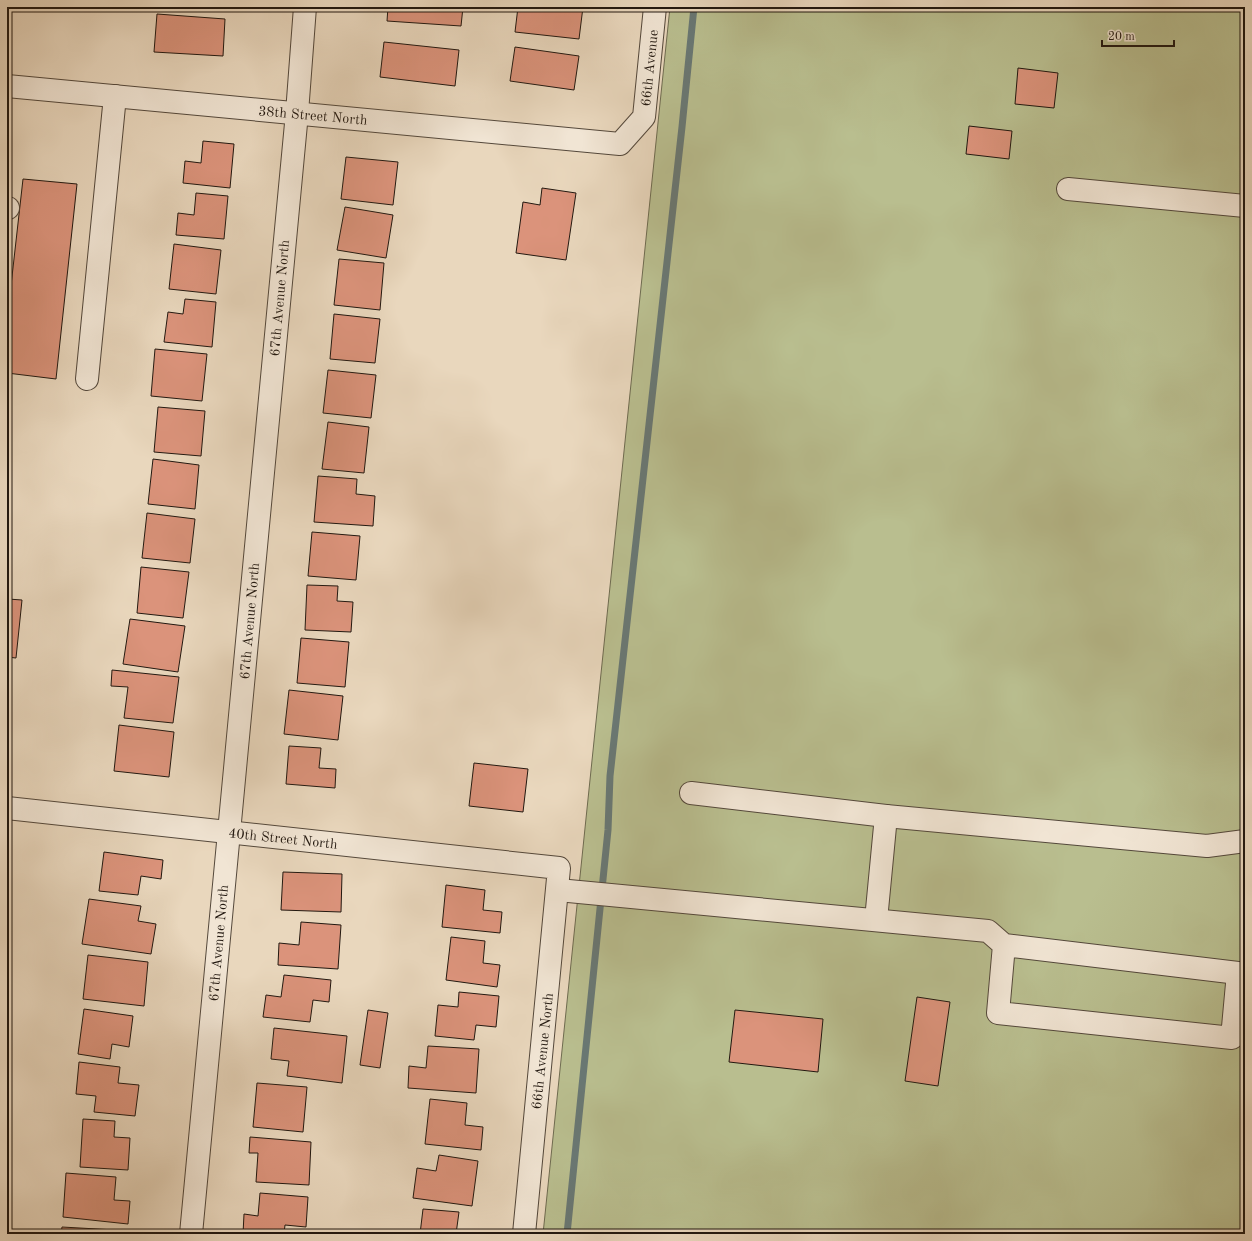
<svg xmlns="http://www.w3.org/2000/svg" width="1252" height="1241" viewBox="0 0 1252 1241" font-family="'Old Standard TT',serif">
<style>
.green{fill:#b9be8f;stroke:#6e6b50}
.lines{fill:none;stroke-linecap:round;stroke-linejoin:round}
.stream{stroke:#697874;stroke-width:7}
.building{fill:#db937b;stroke:#221810}
.minor-casing{stroke:#54483b;stroke-width:24}
.minor{stroke:#f1e5d4;stroke-width:22}
.labels{text-anchor:middle;stroke-width:3;stroke-linejoin:round;paint-order:stroke}
.street-label{font-size:14px;fill:#221810;stroke:#f1e5d4}
</style>
<rect width="100%" height="100%" fill="#e9d7bd"/>
<filter id="stains"><feTurbulence type="fractalNoise" baseFrequency=".005" numOctaves="4"/><feColorMatrix values="0 0 0 0 .2 0 0 0 0 .09 0 0 0 0 .02 0 0 0 .5 -.17"/></filter>
<radialGradient id="worn" r=".72"><stop offset=".6" stop-color="#630" stop-opacity="0"/><stop offset="1" stop-color="#630" stop-opacity=".3"/></radialGradient>
<polygon class="green" points="670,7 1245,7 1245,1234 543,1234"/>
<g class="lines">
<polyline class="stream" points="567,1234 608,830 610,776 682,127 694,7"/>
</g>
<g class="building">
<polygon points="388,7 463,7 461,26 387,21"/>
<polygon points="518,7 583,7 579,39 515,32"/>
<polygon points="157,14 225,19 223,56 154,52"/>
<polygon points="384,42 459,50 455,86 380,77"/>
<polygon points="515,47 579,56 574,90 510,81"/>
<polygon points="1018,68 1058,73 1054,108 1015,104"/>
<polygon points="969,126 1012,131 1009,159 966,154"/>
<polygon points="203,141 234,144 230,188 183,183 185,161 201,163"/>
<polygon points="346,157 398,162 393,205 341,199"/>
<polygon points="23,179 77,184 56,379 7,373 7,321"/>
<polygon points="542,188 576,193 566,260 516,253 523,202 540,205"/>
<polygon points="196,193 228,196 224,239 176,235 178,213 194,215"/>
<polygon points="345,207 393,215 386,258 337,250"/>
<polygon points="174,244 221,250 216,294 169,289"/>
<polygon points="339,259 384,263 380,310 334,305"/>
<polygon points="185,299 216,302 212,347 164,342 168,312 183,314"/>
<polygon points="334,314 380,319 375,363 330,359"/>
<polygon points="155,349 207,354 202,401 151,396"/>
<polygon points="328,370 376,375 371,418 323,413"/>
<polygon points="158,407 205,411 201,456 154,452"/>
<polygon points="328,422 369,427 364,473 322,469"/>
<polygon points="153,459 199,465 195,509 148,504"/>
<polygon points="318,476 357,479 356,494 375,496 373,526 314,522"/>
<polygon points="147,513 195,519 190,563 142,558"/>
<polygon points="312,532 360,536 356,580 308,576"/>
<polygon points="141,567 189,572 183,618 137,613"/>
<polygon points="7,583 10,583 8,599 22,600 16,658 7,657"/>
<polygon points="307,585 338,586 337,601 353,602 351,632 305,630"/>
<polygon points="130,619 185,626 178,672 123,664"/>
<polygon points="301,638 349,642 345,687 297,683"/>
<polygon points="112,670 179,677 173,723 124,718 128,687 111,686"/>
<polygon points="289,690 343,696 338,740 284,734"/>
<polygon points="119,725 174,732 169,777 114,771"/>
<polygon points="289,746 321,748 319,768 336,769 335,788 286,784"/>
<polygon points="474,763 528,769 523,812 469,806"/>
<polygon points="104,852 163,860 161,879 141,876 138,895 99,891"/>
<polygon points="283,872 342,874 341,912 281,910"/>
<polygon points="446,885 485,890 483,910 502,912 500,933 442,927"/>
<polygon points="89,899 141,906 138,921 156,924 151,954 82,944"/>
<polygon points="301,922 341,925 338,969 278,965 279,943 299,945"/>
<polygon points="451,937 485,941 483,963 500,965 497,987 446,980"/>
<polygon points="88,955 148,962 144,1006 83,999"/>
<polygon points="284,975 331,980 329,1002 313,1000 310,1022 263,1017 266,995 281,997"/>
<polygon points="459,992 499,996 496,1027 476,1025 474,1040 435,1036 438,1005 458,1007"/>
<polygon points="917,997 950,1002 938,1086 905,1081"/>
<polygon points="84,1009 133,1016 129,1047 112,1044 110,1059 78,1054"/>
<polygon points="368,1010 388,1013 380,1068 360,1065"/>
<polygon points="735,1010 823,1019 818,1072 729,1062"/>
<polygon points="274,1028 347,1036 342,1083 287,1076 289,1061 271,1059"/>
<polygon points="428,1046 479,1049 476,1093 408,1088 409,1066 426,1068"/>
<polygon points="79,1062 120,1067 118,1083 139,1085 135,1116 94,1112 96,1096 76,1094"/>
<polygon points="257,1083 307,1087 303,1132 253,1127"/>
<polygon points="430,1099 467,1103 465,1125 483,1127 481,1150 425,1144"/>
<polygon points="83,1119 115,1121 114,1137 130,1138 128,1170 80,1167"/>
<polygon points="250,1137 311,1142 309,1185 256,1182 258,1153 249,1153"/>
<polygon points="439,1155 478,1161 472,1206 413,1198 417,1168 436,1171"/>
<polygon points="66,1173 116,1177 114,1200 130,1201 128,1224 63,1217"/>
<polygon points="260,1193 308,1197 306,1227 285,1225 284,1234 243,1234 244,1214 258,1216"/>
<polygon points="423,1209 459,1212 456,1234 420,1234"/>
<polygon points="62,1227 115,1230 115,1234 61,1234"/>
</g>
<g class="lines">
<defs>
<g id="minor">
<polyline points="7,86 620,144 644,117 655,7"/>
<polyline points="1068,189 1245,206"/>
<polyline points="7,208 8,208"/>
<polyline points="87,379 115,96"/>
<polyline points="691,793 886,816 876,920"/>
<polyline points="7,808 559,868 524,1234"/>
<polyline points="886,816 1207,846 1245,841"/>
<polyline points="558,890 988,931 1004,945 998,1013 1232,1038 1238,973 1004,945"/>
<polyline points="191,1234 297,113 305,7"/>
</g>
</defs>
<use href="#minor" class="minor-casing"/>
<use href="#minor" class="minor"/>
</g>
<g class="labels">
<g class="street-label">
<text transform="translate(649 68) rotate(-84)" y="5">66th Avenue</text>
<text transform="translate(313 115) rotate(5)" y="5">38th Street North</text>
<text transform="translate(279 298) rotate(-85)" y="5">67th Avenue North</text>
<text transform="translate(249 621) rotate(-85)" y="5">67th Avenue North</text>
<text transform="translate(283 838) rotate(6)" y="5">40th Street North</text>
<text transform="translate(218 943) rotate(-85)" y="5">67th Avenue North</text>
<text transform="translate(542 1051) rotate(-84)" y="5">66th Avenue North</text>
</g>
</g>
<rect width="1252" height="1241" fill="none" stroke="#e9d7bd" stroke-width="24"/>
<rect x="8" y="8" width="1236" height="1225" fill="none" stroke="#221810" stroke-width="2"/>
<rect x="12" y="12" width="1228" height="1217" fill="none" stroke="#221810"/>
<path d="M1102 40v6h72v-6" fill="none" stroke="#221810" stroke-width="2"/>
<text x="1108" y="40" font-size="12" fill="#221810" stroke="#f1e5d4" stroke-width="3" paint-order="stroke">20 m</text>
<rect width="100%" height="100%" filter="url(#stains)"/>
<rect width="100%" height="100%" fill="url(#worn)"/>
</svg>
